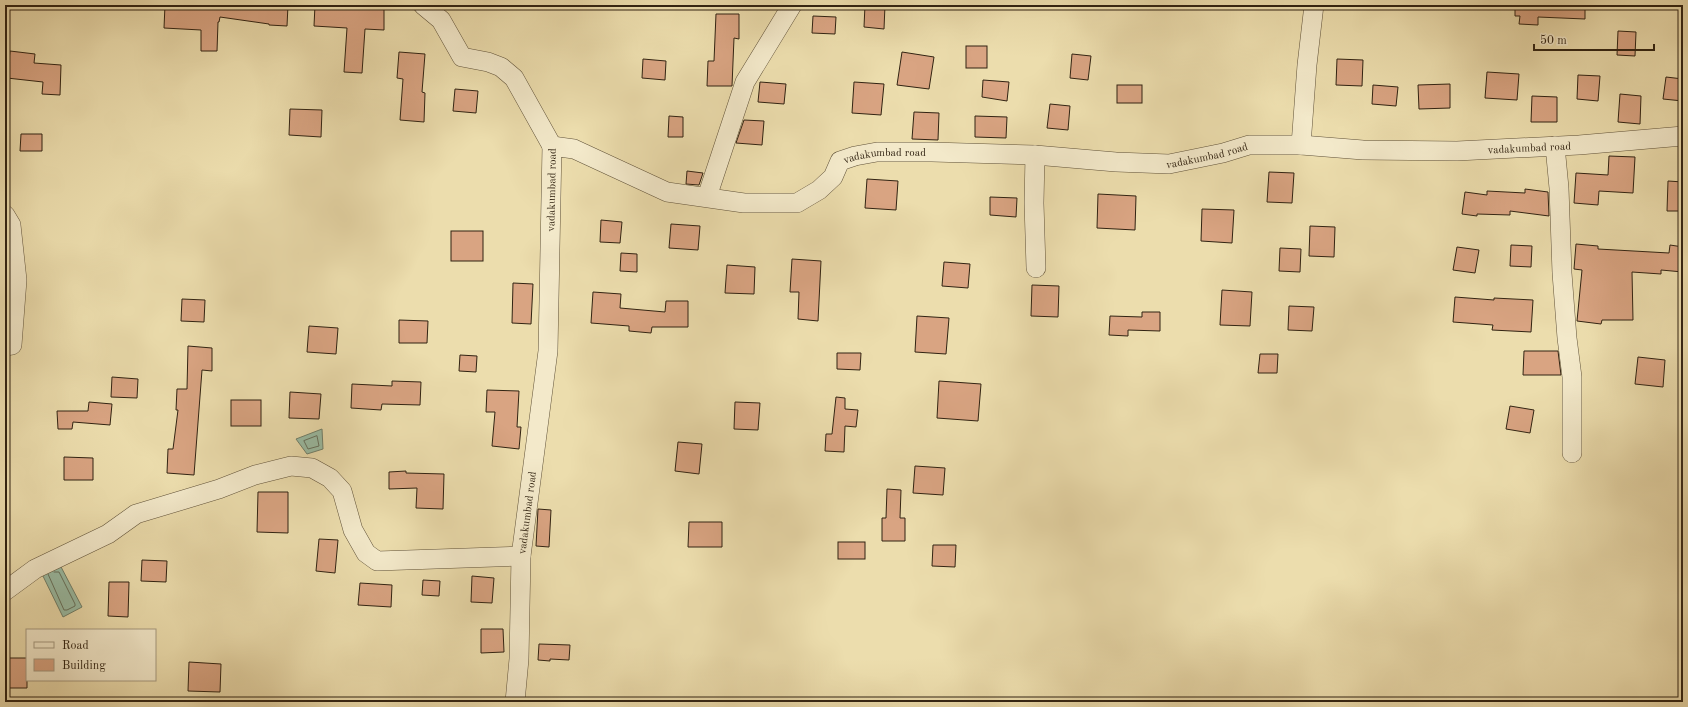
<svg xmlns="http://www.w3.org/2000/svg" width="1688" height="707" viewBox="0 0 1688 707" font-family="'Old Standard TT',serif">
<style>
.water{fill:#9abda5;stroke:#707f6a}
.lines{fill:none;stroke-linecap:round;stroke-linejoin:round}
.shore{stroke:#66705c;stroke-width:1}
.building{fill:#d9a482;stroke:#312312}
.minor-casing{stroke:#605239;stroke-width:20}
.minor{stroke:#f3e9ca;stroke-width:19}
.labels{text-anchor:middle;stroke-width:4;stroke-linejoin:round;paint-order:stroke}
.street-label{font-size:11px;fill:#312312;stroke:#f3e9ca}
</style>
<rect width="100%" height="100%" fill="#ecddad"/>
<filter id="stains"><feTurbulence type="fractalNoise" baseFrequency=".005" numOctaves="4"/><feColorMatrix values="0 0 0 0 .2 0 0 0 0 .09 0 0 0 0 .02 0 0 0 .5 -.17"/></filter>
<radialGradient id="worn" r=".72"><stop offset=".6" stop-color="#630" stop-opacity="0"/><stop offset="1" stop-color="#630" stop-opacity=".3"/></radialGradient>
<g class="water">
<polygon points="322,429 323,449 307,454 296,439"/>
<polygon points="60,565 82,607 63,617 41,572"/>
</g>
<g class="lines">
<g class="shore">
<polygon points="317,436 319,446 308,449 304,441"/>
<polyline points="48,574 64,610 67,610 75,606 75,604 59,572 54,572"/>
</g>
</g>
<g class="building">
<polygon points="165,5 288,5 287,26 269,25 269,24 220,17 219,22 218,22 217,51 201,51 201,30 164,28"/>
<polygon points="315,5 384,5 384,30 365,29 362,73 344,72 347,28 314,26"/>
<polygon points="865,5 885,5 884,29 864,27"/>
<polygon points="1515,5 1585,5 1585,19 1538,17 1538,25 1519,24 1520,16 1515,16"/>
<polygon points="716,14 739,14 739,39 734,38 732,86 707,86 708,61 714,61"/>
<polygon points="813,16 836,17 835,34 812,33"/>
<polygon points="1618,31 1636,32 1635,56 1617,55"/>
<rect x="966" y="46" width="21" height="22"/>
<polygon points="10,51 35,54 34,63 61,65 60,95 42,94 43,82 7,78"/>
<polygon points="399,52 425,54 422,92 425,93 424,122 400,120 403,79 397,78"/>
<polygon points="902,52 934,57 929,89 897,85"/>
<polygon points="1072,54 1091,56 1088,80 1070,78"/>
<polygon points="643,59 666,61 665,80 642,78"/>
<polygon points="1337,59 1363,60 1362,86 1336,85"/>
<polygon points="1487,72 1519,74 1517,100 1485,98"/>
<polygon points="1578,75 1600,76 1598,101 1577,99"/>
<polygon points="1666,77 1683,79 1683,101 1663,99"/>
<polygon points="983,80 1009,82 1007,101 982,97"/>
<polygon points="760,82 786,84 784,104 758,102"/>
<polygon points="854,82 884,84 881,115 852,113"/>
<polygon points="1450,84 1450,108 1419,109 1418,85"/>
<rect x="1117" y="85" width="25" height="18"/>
<polygon points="1373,85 1398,87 1396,106 1372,104"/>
<polygon points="455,89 478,91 476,113 453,111"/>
<polygon points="1620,94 1641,96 1640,124 1618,122"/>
<polygon points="1532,96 1557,97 1557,122 1531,122"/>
<polygon points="1050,104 1070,106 1068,130 1047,128"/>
<polygon points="290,109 322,110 321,137 289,135"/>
<polygon points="914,112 939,113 938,140 912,139"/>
<polygon points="669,116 683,117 683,137 668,137"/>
<polygon points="975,116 1007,117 1006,138 975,137"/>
<polygon points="744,120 764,121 762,145 736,143"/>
<polygon points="21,134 42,134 42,151 20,151"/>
<polygon points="1609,156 1635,157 1633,193 1599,191 1598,205 1574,203 1576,173 1608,175"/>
<polygon points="687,171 703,173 699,185 686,184"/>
<polygon points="1269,172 1294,173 1292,203 1267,202"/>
<polygon points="867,179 898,181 896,210 865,208"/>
<polygon points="1668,181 1683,182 1683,211 1667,211"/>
<polygon points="1525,189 1548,192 1549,216 1510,211 1510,215 1477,214 1477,216 1462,214 1465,192 1487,195 1487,191 1525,193"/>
<polygon points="1098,194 1136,196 1135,230 1097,228"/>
<polygon points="990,197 1017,198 1016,217 990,215"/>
<polygon points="1202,209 1234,210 1232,243 1201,241"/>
<polygon points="601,220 622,222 620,243 600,242"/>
<polygon points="671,224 700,226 698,250 669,248"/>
<polygon points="1310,226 1335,227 1334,257 1309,256"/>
<rect x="451" y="231" width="32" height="30"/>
<polygon points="1576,244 1598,246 1598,249 1669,253 1670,245 1683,247 1683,272 1661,270 1661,274 1632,272 1633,320 1602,320 1601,324 1577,321 1582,270 1574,269"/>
<polygon points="1511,245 1532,246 1531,267 1510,266"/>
<polygon points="1457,247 1479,250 1475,273 1453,270"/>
<polygon points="1280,248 1301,249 1300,272 1279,271"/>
<polygon points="621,253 637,254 637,272 620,271"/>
<polygon points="792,259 821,261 818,321 798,319 799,292 790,292"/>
<polygon points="944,262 970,264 968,288 942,286"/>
<polygon points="727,265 755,267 754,294 725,293"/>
<polygon points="513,283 533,284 531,324 512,323"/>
<polygon points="1032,285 1059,286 1058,317 1031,316"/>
<polygon points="1222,290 1252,292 1250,326 1220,325"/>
<polygon points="593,292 621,294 620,308 665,312 666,301 688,301 688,327 652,327 651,333 629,331 629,326 591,323"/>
<polygon points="1455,297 1494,300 1494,298 1533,300 1531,332 1492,330 1493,325 1453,322"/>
<polygon points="182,299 205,300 204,322 181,321"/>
<polygon points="1289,306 1314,307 1312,331 1288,330"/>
<polygon points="1142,312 1160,312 1160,331 1128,330 1128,336 1109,335 1110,316 1142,317"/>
<polygon points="917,316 949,318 946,354 915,352"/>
<polygon points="399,320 428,321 427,343 399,343"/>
<polygon points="309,326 338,328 336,354 307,352"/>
<polygon points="188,346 212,348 212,371 202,370 194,475 167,473 168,449 173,449 178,410 176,410 177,389 187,389"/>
<polygon points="1524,351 1558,351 1561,375 1523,375"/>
<polygon points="837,353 861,353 860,370 837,369"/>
<polygon points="1260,354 1278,354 1277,373 1258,373"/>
<polygon points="460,355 477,356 476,372 459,371"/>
<polygon points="1638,357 1665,360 1663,387 1635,384"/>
<polygon points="112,377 138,379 137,398 111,397"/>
<polygon points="392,381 421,382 420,405 382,404 381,410 351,408 352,384 392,386"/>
<polygon points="939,381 981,384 978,421 937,418"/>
<polygon points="487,390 519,391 517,427 521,427 519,449 492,446 495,412 486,412"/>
<polygon points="290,392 321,394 319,419 289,418"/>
<polygon points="836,397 845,398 845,409 858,410 856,427 845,426 844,452 825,451 826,434 832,434"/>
<rect x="231" y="400" width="30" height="26"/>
<polygon points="89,402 112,404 110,425 73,422 72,429 58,429 57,411 88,411"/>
<polygon points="735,402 760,403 758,430 734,429"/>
<polygon points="1510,406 1534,410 1530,433 1506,429"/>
<polygon points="678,442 702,444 699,474 675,471"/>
<polygon points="64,457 93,458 93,480 64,480"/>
<polygon points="915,466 945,468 943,495 913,493"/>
<polygon points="406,471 406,473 444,474 443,509 416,508 417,488 389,489 389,472"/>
<polygon points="887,489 901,490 900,518 905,518 905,541 882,541 882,518 886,518"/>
<polygon points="258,492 288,492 288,533 257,532"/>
<polygon points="538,509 551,510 549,547 536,546"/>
<polygon points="689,522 722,522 722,547 688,547"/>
<polygon points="319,539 338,540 335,573 316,571"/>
<rect x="838" y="542" width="27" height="17"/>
<polygon points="933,545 956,545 955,567 932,566"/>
<polygon points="142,560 167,561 166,582 141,581"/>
<polygon points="472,576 494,578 492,603 471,602"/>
<polygon points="423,580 440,581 439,596 422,595"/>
<polygon points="109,582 129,582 128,617 108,616"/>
<polygon points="360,583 392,585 391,607 358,605"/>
<polygon points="481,629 503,629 504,652 481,653"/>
<polygon points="539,644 570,645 569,660 550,659 550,661 538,660"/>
<polygon points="7,658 27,658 27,688 8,688"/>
<polygon points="189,662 221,664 220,692 188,691"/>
</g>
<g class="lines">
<defs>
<g id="minor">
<polyline points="423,5 441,20 462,57 488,62 501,67 514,78 552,146"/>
<polyline points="1301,145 1307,65 1314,5"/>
<polyline points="1555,146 1559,188 1562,273 1567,338 1572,377 1572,453"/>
<polyline points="1035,155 1034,203 1036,268"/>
<polyline points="707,197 745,82 792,5"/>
<polyline points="5,215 11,225 17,280 12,345 5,346"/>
<polyline points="5,591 35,569 108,534 136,514 219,489 255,475 291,466 312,468 330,478 342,491 353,530 366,553 377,561 521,556"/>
<path id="s1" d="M515,702L519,659L521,556L548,351L552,146L574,149L667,192L744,203H797L819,190L833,177L840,161L855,156L877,152H932L1035,155L1116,162L1169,164L1223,153L1249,145H1301L1363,150L1457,151L1579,145L1683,136"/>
</g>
</defs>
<use href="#minor" class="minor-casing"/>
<use href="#minor" class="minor"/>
</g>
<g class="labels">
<g class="street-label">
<text dy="4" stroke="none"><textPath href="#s1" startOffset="1569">vadakumbad road</textPath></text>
<text dy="4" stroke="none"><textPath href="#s1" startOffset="1245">vadakumbad road</textPath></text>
<text dy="4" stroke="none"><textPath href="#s1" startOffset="921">vadakumbad road</textPath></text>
<text dy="4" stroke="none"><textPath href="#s1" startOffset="514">vadakumbad road</textPath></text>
<text dy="4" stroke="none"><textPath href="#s1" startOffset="190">vadakumbad road</textPath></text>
</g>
</g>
<rect width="1688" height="707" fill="none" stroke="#ecddad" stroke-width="20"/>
<rect x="6" y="6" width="1676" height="695" fill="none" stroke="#312312" stroke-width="2"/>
<rect x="10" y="10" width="1668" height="687" fill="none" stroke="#312312"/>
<rect x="26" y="629" width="130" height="52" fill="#f3e9ca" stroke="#a59a80"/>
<rect x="34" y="642" width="20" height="6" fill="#f3e9ca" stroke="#a59a80"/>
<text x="62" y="649" font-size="12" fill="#312312">Road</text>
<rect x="34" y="659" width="20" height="12" fill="#d9a482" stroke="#a59a80"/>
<text x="62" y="669" font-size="12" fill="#312312">Building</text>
<path d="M1534 44v6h120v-6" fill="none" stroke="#312312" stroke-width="2"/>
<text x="1540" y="44" font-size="12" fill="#312312" stroke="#f3e9ca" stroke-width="3" paint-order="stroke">50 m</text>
<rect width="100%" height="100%" filter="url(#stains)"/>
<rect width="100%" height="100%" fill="url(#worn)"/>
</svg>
